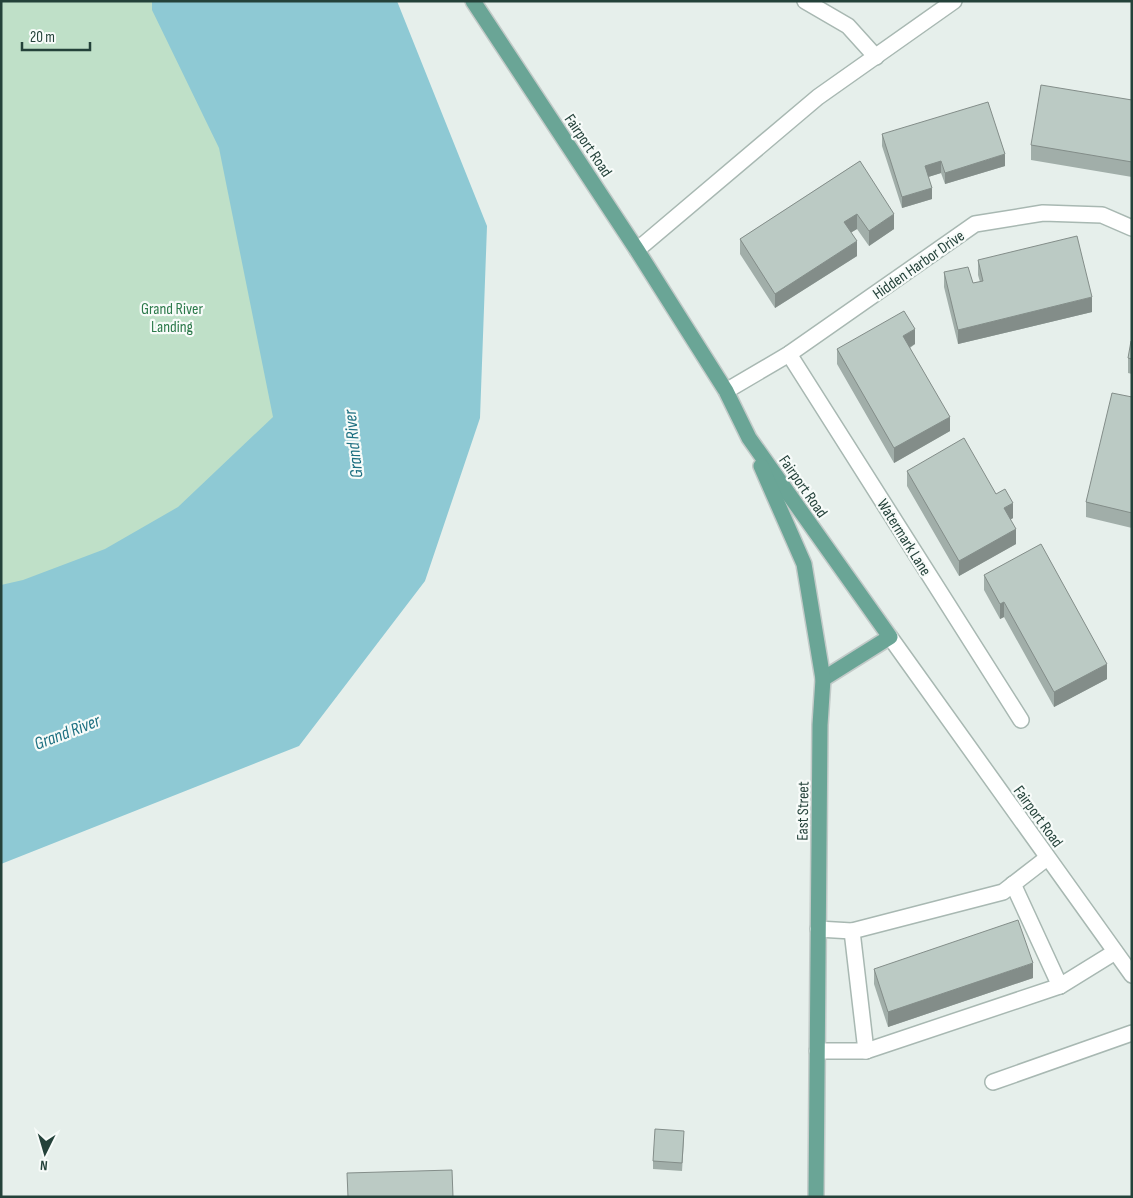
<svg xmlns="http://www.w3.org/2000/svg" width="1133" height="1198" viewBox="0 0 1133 1198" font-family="'Sofia Sans Condensed',sans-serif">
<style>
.green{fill:#bfe0c8}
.water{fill:#8ec9d4}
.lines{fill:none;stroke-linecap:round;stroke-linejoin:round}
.minor-casing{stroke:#a8b8b2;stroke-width:18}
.major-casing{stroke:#c2cac8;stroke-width:18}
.minor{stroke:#fff;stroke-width:15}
.major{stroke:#6aa596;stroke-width:15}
.wall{fill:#a1aea9}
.shaded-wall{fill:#838d89}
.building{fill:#bbcac4;stroke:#838d89}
.labels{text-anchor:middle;stroke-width:4.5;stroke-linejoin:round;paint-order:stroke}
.street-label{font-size:16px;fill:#24423a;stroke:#f7fbf9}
.park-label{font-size:16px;fill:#2d7a4b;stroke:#f7fbf9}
.water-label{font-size:18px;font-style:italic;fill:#1c6f80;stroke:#f7fbf9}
</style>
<rect width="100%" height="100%" fill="#e6efeb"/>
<polygon class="green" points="1,1 232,1 341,495 1,749"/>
<polygon class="water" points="152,1 397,1 487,226 480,418 425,581 299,746 1,864 1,585 23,580 105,549 178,507 273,417 219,148 152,10"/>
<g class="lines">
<defs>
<g id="minor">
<polyline points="805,1 848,26 876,57"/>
<polyline points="637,250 818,97 954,1"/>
<polyline points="789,354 1021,720"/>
<polyline points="726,391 789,354 975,224 1043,213 1102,215 1132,228"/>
<polyline points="890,637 1132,975"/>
<polyline points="1013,884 1060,986"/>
<polyline points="818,929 852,931 1003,892 1047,858"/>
<polyline points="852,931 866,1051"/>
<polyline points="817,1051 866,1051 1060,986 1115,952"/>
<polyline points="993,1082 1132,1033"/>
</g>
<g id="major">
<polyline points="473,1 637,250 726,391 749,438 890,637 823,679"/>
<polyline points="761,466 804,564 823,679 820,725 816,1197"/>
</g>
</defs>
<use href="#minor" class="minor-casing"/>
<use href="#major" class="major-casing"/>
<use href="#minor" class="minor"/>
<use href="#major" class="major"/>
</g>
<g class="wall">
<polygon points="1132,100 1132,177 1031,160 1031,145"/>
<polygon points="882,134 1005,166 945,184 941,173 928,177 932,199 902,208 882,146"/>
<polygon points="860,161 894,229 869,246 857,229 851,232 857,256 775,308 740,254 740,239"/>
<polygon points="978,260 1092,312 958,344 944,287 944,272 973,283 980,282 978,275"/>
<polygon points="1132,341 1132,374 1128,373 1128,358"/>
<polygon points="915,344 910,348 950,431 894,463 837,364 837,349"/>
<polygon points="1132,397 1132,528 1086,517 1086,502"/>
<polygon points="907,471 996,494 1013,518 1010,520 1016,544 959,576 907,486"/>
<polygon points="984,575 1107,679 1054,707 1004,617 1000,619 984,590"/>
<polygon points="874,969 1033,978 888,1027 874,984"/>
<polygon points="684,1139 682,1171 653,1169 653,1161"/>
</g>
<g class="shaded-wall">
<polygon points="1005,154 1005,166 945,184 945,173"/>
<polygon points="941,161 941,173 925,178 925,166"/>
<polygon points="932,188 932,199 902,208 902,197"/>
<polygon points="857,214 857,229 844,237 844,222"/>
<polygon points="894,214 894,229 869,246 869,231"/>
<polygon points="857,241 857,256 775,308 775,294"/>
<polygon points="1092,297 1092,312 958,344 958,330"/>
<polygon points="915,329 915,344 903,351 903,336"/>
<polygon points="950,417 950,431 894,463 894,448"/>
<polygon points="1013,503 1013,518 1004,523 1004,508"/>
<polygon points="1016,529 1016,544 959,576 959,561"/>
<polygon points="1004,602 1004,617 1000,619 1000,604"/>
<polygon points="1107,664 1107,679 1054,707 1054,692"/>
<polygon points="1033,963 1033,978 888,1027 888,1012"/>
</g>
<g class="building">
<polygon points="1041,85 1132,100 1132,162 1031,145"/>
<polygon points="988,102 1005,154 945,173 941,161 925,166 932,188 902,197 882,134"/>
<polygon points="860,161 894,214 869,231 857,214 844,222 857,241 775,294 740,239"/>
<polygon points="1077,236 1092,297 958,330 944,272 968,267 973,283 983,281 978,260"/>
<polygon points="904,311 915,329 903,336 950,417 894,448 837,349"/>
<polygon points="1131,341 1132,341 1132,359 1128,358"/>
<polygon points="1112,393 1132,397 1132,513 1086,502"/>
<polygon points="964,438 996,494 1005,489 1013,503 1004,508 1016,529 959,561 907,471"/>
<polygon points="1041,544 1107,664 1054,692 1004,602 1000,604 984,575"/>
<polygon points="1018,920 1033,963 888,1012 874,969"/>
<polygon points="655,1129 684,1131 682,1163 653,1161"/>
<polygon points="452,1170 453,1197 348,1197 347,1173"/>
</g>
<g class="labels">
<g class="street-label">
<text transform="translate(589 145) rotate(56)" y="6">Fairport Road</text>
<text transform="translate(918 264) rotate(-35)" y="6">Hidden Harbor Drive</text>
<text transform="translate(804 486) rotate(55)" y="6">Fairport Road</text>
<text transform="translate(905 537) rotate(58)" y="6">Watermark Lane</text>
<text transform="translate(802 811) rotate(-89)" y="6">East Street</text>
<text transform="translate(1039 816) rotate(54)" y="6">Fairport Road</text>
</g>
<g class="park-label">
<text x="172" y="314">Grand River<tspan x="172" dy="18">Landing</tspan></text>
</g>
<g class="water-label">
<text transform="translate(353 444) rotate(-96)" y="6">Grand River</text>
<text transform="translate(67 732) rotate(-21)" y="6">Grand River</text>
</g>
</g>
<rect width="1133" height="1198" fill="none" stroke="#24423a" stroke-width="5"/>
<g transform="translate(45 1153) rotate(185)" stroke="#f7fbf9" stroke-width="4" paint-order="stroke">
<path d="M0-4L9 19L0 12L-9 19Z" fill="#24423a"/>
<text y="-8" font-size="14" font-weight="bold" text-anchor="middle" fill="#24423a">N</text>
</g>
<path d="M22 42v8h68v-8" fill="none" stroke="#24423a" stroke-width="2.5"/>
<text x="30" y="42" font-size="15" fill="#24423a" stroke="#f7fbf9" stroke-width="4" paint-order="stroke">20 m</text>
</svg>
